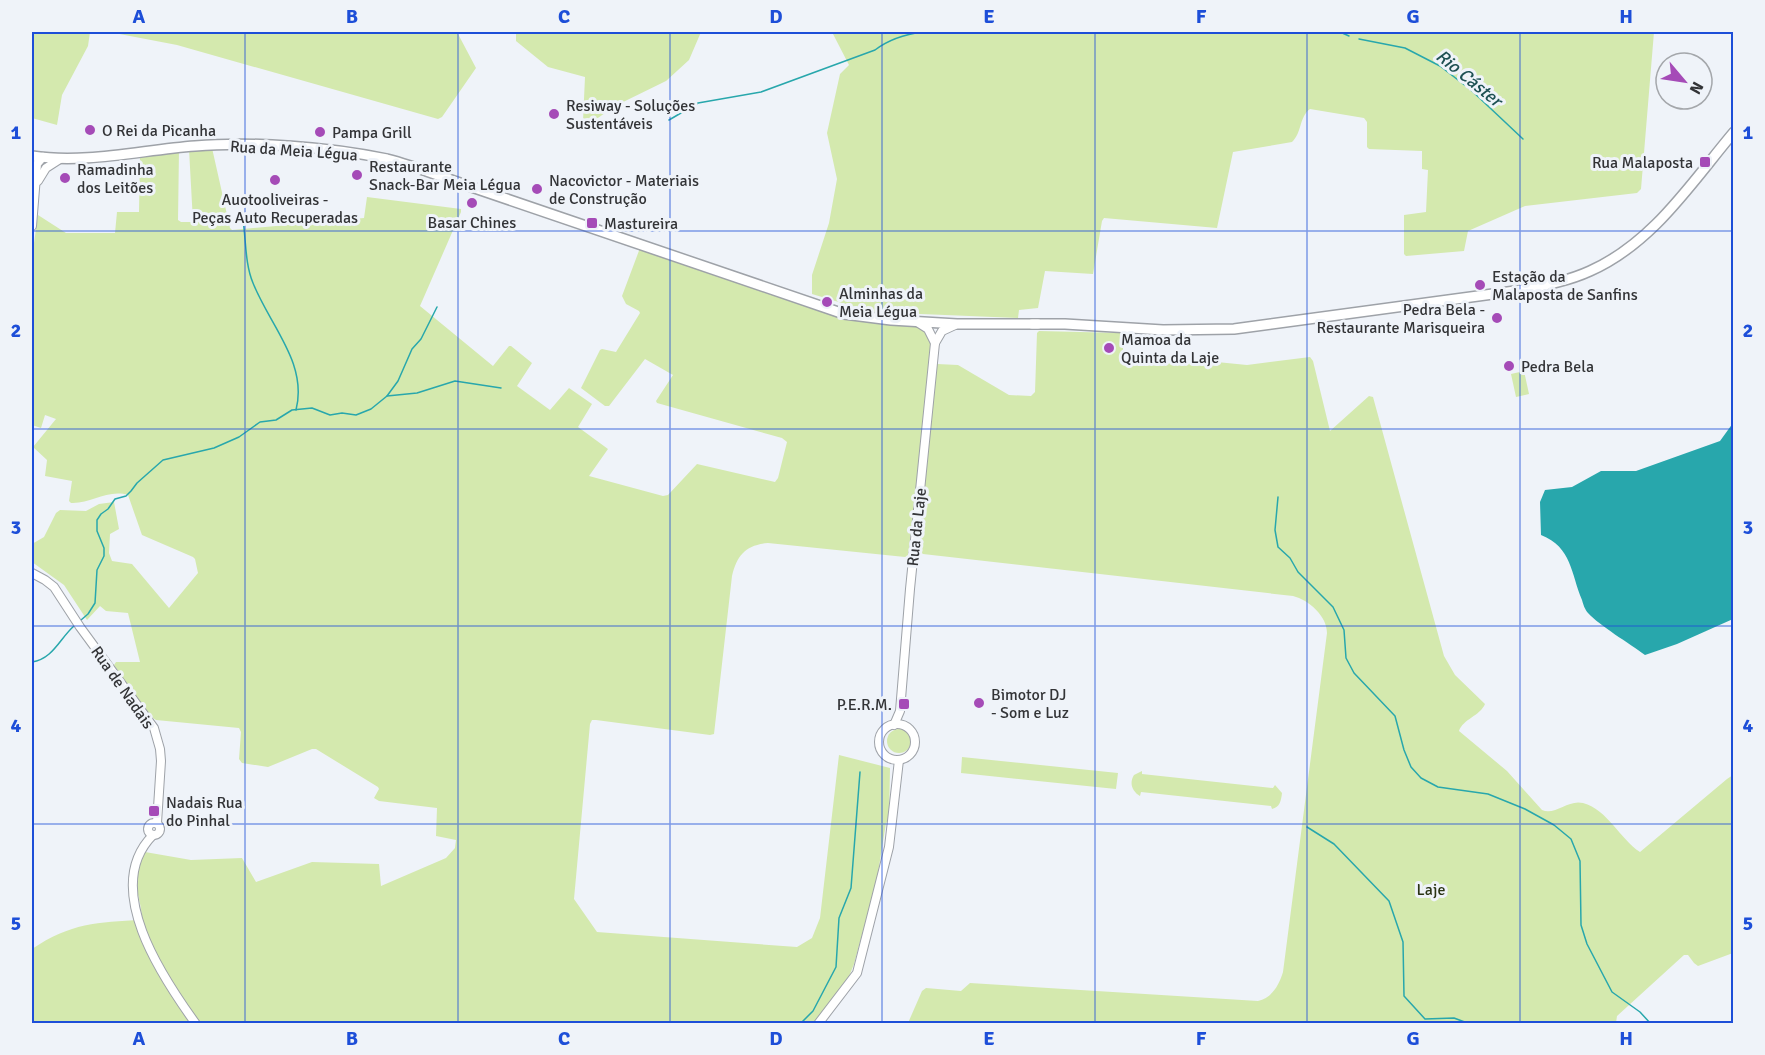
<svg xmlns="http://www.w3.org/2000/svg" width="1765" height="1055" viewBox="0 0 1765 1055" font-family="Signika,sans-serif">
<style>
.green{fill:#d4e9ae}
.water{fill:#28a7ac}
.lines{fill:none;stroke-linecap:round;stroke-linejoin:round}
.stream{stroke:#28a7ac;stroke-width:1.5}
.minor-casing{stroke:#9ea2a8;stroke-width:10}
.major-casing{stroke:#9ea2a8;stroke-width:12}
.minor{stroke:#fff;stroke-width:8}
.major{stroke:#fff;stroke-width:9}
.grid{fill:none;stroke:#1d4ed8;stroke-width:1.5;stroke-opacity:0.55}
.poi-dot{fill:#a54bb7;stroke:#eff3f9;stroke-width:2}
.labels{text-anchor:middle;stroke-width:6;stroke-linejoin:round;paint-order:stroke}
.poi-label{font-size:16px;fill:#333437;stroke:#eff3f9;text-anchor:start}
.street-label{font-size:16px;fill:#333437;stroke:#eff3f9}
.park-label{font-size:16px;fill:#2a3414;stroke:#eff3f9}
.water-label{font-size:18px;font-style:italic;fill:#1e5153;stroke:#eff3f9}
.neatline{fill:none;stroke:#1d4ed8;stroke-width:2}
.grid-label{font-size:20px;text-anchor:middle;font-weight:bold;fill:#1d4ed8}
</style>
<rect width="100%" height="100%" fill="#eff3f9"/>
<g class="green">
<polygon points="32,32 90,32 88,46 62,95 57,125 32,118"/>
<polygon points="109,32 457,32 476,68 442,117 438,119 177,45"/>
<polygon points="516,32 701,32 689,60 666,81 615,106 595,120 583,121 585,77 548,67 516,41"/>
<path d="M830,32H1654L1641,189L1637,193L1525,206L1468,231L1464,251L1406,256L1404,254V215L1426,212L1428,170L1422,169V151L1369,149L1367,147V122L1364,118L1310,109C1299,117 1302,133 1292,142L1233,152L1217,228L1104,218L1102,221L1093,274L1045,271L1038,308L1019,310L1018,318L872,312L812,294V275L829,223L837,179L827,133L840,74L849,65L833,34Z"/>
<path d="M212,148L230,228L232,230L364,218L367,197L461,209V212L420,306L493,366L509,346H511L532,363L517,386L550,410L569,388L592,404L578,427L608,449L589,476L663,496L668,495L697,464L775,482L778,478L787,442L782,438L657,403L656,401L673,375L645,359L609,406H605L581,388L600,350L602,349L616,352L640,313L639,311L626,304L622,296L640,248L822,310L915,323L925,329L933,344L908,556L905,557L768,543C746,545 737,555 732,576L714,734L710,735L596,720H592L590,724L574,899L597,932L797,947L812,938L820,918L839,755L890,768L889,820L886,823L877,879L854,964L848,979L813,1023H32V949C71,923 97,922 142,920C142,896 126,876 145,852L191,860L242,858L256,882L312,862L379,864L381,886L446,858L455,848L456,840L436,836L437,808L379,801L374,798L379,789L378,787L316,749H312L268,767L242,763L239,759L241,732L239,728L156,720L150,716L114,665L116,662H140L128,613L106,611L100,606L87,620L64,585L32,562V544L44,537L56,513L60,510L86,511L99,504L114,502L119,529L110,534L109,553L112,561L132,564L169,608L198,573L195,559L193,557L142,535L128,495C107,489 91,504 71,503L69,501L72,481L45,476L47,460L33,447L56,419L45,415L41,428L32,425V377L34,368L32,366V257L38,215L66,233H115L117,212H139L140,155L179,150L178,220L181,222H193L189,149Z"/>
<path d="M1039,331L1121,333L1123,335V350L1126,353L1247,365L1310,357L1313,361L1330,431L1369,396L1373,397L1444,656L1455,675L1485,704C1480,716 1463,719 1459,731L1507,771L1542,810C1555,816 1568,799 1583,803C1608,810 1620,839 1640,852L1727,779L1733,775V953L1698,966L1694,963L1688,955H1684L1617,1016L1616,1023H908L922,991L926,988L961,991L970,983L1258,1001C1272,998 1279,985 1283,972L1327,633C1327,616 1309,600 1293,596L923,554L918,551L937,364L958,365L1009,395L1031,396L1035,392L1037,333Z"/>
<polygon points="1524,371 1529,394 1516,397 1511,374"/>
<circle cx="899" cy="741" r="12"/>
<polygon points="962,757 1118,773 1116,789 961,773"/>
<path d="M1142,771V774L1273,788L1275,785L1282,793C1281,801 1280,807 1272,809L1271,806L1141,792L1140,796C1132,791 1129,783 1134,775Z"/>
</g>
<path class="water" d="M1733,423V619L1677,644L1645,655C1629,643 1600,626 1588,613C1585,610 1583,604 1582,600C1571,574 1572,547 1541,535L1540,502L1545,490L1572,487L1601,471H1636L1720,441Z"/>
<g class="lines">
<g class="stream">
<polyline points="1340,32 1349,36"/>
<polyline points="1359,39 1405,48 1440,66 1471,90 1523,139"/>
<path d="M669,120L698,103L761,92L875,50C888,40 907,34 923,32"/>
<path d="M243,220C246,240 245,264 253,283C270,326 308,363 296,410"/>
<polyline points="387,396 417,393 455,381 501,388"/>
<polyline points="1278,497 1275,530 1278,547 1290,558 1298,572 1333,607 1344,630 1346,658 1354,673 1395,716 1404,750 1411,767 1421,778 1438,787 1488,794 1525,809 1554,825 1571,839 1580,861 1581,925 1587,944 1612,992 1640,1012 1651,1024"/>
<polyline points="81,620 88,614 95,603 97,570 104,556 104,548 97,531 97,520 101,514 108,509 115,499 126,496 131,491 137,483 163,460 214,448 239,437 260,422 276,420 292,410 312,408 330,415 342,413 356,415 371,409 387,396 398,381 412,349 421,339 437,307"/>
<path d="M32,662C53,659 60,638 74,626"/>
<polyline points="1307,827 1334,844 1389,901 1403,942 1404,996 1425,1019 1454,1018 1470,1024"/>
<polyline points="800,1024 813,1011 836,967 839,918 851,888 860,772"/>
</g>
<defs>
<g id="minor">
<polyline points="38,181 46,168 60,159"/>
<polyline points="32,226 37,164 43,157"/>
<polyline points="917,322 928,329 935,343"/>
<polyline points="32,573 45,580 54,587 80,627 154,728 160,749 161,761 157,823"/>
<circle cx="897" cy="742" r="18"/>
<polyline points="894,725 900,711 910,589 935,343 942,331 955,325"/>
<circle cx="154" cy="829" r="6"/>
<path d="M153,835C101,887 162,977 196,1024"/>
<polyline points="818,1024 857,973 889,847 899,760"/>
</g>
<g id="major">
<path d="M32,156C86,164 141,150 195,146C252,141 331,147 387,159C411,165 434,174 457,182L844,314L891,320L957,324H1038"/>
<path d="M1032,324H1065L1163,330L1234,329L1515,291C1540,286 1566,282 1590,271C1653,243 1691,183 1734,132"/>
</g>
</defs>
<use href="#minor" class="minor-casing"/>
<use href="#major" class="major-casing"/>
<use href="#minor" class="minor"/>
<use href="#major" class="major"/>
</g>
<path class="grid" d="M245,32V1024M458,32V1024M670,32V1024M882,32V1024M1095,32V1024M1307,32V1024M1520,32V1024M32,231H1734M32,429H1734M32,626H1734M32,824H1734"/>
<g class="poi-dot">
<circle cx="554" cy="114" r="6"/>
<circle cx="90" cy="130" r="6"/>
<circle cx="320" cy="132" r="6"/>
<rect x="1699" y="156" width="12" height="12" rx="3"/>
<circle cx="357" cy="175" r="6"/>
<circle cx="65" cy="178" r="6"/>
<circle cx="275" cy="180" r="6"/>
<circle cx="537" cy="189" r="6"/>
<circle cx="472" cy="203" r="6"/>
<rect x="586" y="217" width="12" height="12" rx="3"/>
<circle cx="1480" cy="285" r="6"/>
<circle cx="827" cy="302" r="6"/>
<circle cx="1497" cy="318" r="6"/>
<circle cx="1109" cy="348" r="6"/>
<circle cx="1509" cy="366" r="6"/>
<circle cx="979" cy="703" r="6"/>
<rect x="898" y="698" width="12" height="12" rx="3"/>
<rect x="148" y="805" width="12" height="12" rx="3"/>
</g>
<g class="labels">
<g class="poi-label">
<text x="566" y="111">Resiway - Soluções<tspan x="566" dy="18">Sustentáveis</tspan></text>
<text x="102" y="136">O Rei da Picanha</text>
<text x="332" y="138">Pampa Grill</text>
<text x="1693" y="168" text-anchor="end">Rua Malaposta</text>
<text x="369" y="172">Restaurante<tspan x="369" dy="18">Snack-Bar Meia Légua</tspan></text>
<text x="77" y="175">Ramadinha<tspan x="77" dy="18">dos Leitões</tspan></text>
<text x="549" y="186">Nacovictor - Materiais<tspan x="549" dy="18">de Construção</tspan></text>
<text x="275" y="205" text-anchor="middle">Auotooliveiras -<tspan x="275" dy="18">Peças Auto Recuperadas</tspan></text>
<text x="472" y="228" text-anchor="middle">Basar Chines</text>
<text x="604" y="229">Mastureira</text>
<text x="1492" y="282">Estação da<tspan x="1492" dy="18">Malaposta de Sanfins</tspan></text>
<text x="839" y="299">Alminhas da<tspan x="839" dy="18">Meia Légua</tspan></text>
<text x="1485" y="315" text-anchor="end">Pedra Bela -<tspan x="1485" dy="18">Restaurante Marisqueira</tspan></text>
<text x="1121" y="345">Mamoa da<tspan x="1121" dy="18">Quinta da Laje</tspan></text>
<text x="1521" y="372">Pedra Bela</text>
<text x="991" y="700">Bimotor DJ<tspan x="991" dy="18">- Som e Luz</tspan></text>
<text x="892" y="710" text-anchor="end">P.E.R.M.</text>
<text x="166" y="808">Nadais Rua<tspan x="166" dy="18">do Pinhal</tspan></text>
</g>
<g class="street-label">
<text transform="translate(294 150) rotate(4)" y="6">Rua da Meia Légua</text>
<text transform="translate(916 527) rotate(-84)" y="6">Rua da Laje</text>
<text transform="translate(123 687) rotate(55)" y="6">Rua de Nadais</text>
</g>
<g class="park-label">
<text x="1431" y="895">Laje</text>
</g>
<g class="water-label">
<text transform="translate(1469 78) rotate(39)" y="6">Rio Cáster</text>
</g>
</g>
<rect width="1765" height="1055" fill="none" stroke="#eff3f9" stroke-width="66"/>
<g transform="translate(1684 81) rotate(119)"><circle r="28" fill="#eff3f9" stroke="#a4a7ab" stroke-width="1.5"/>
<path d="M0-4.5L10 22L0 15L-10 22Z" fill="#a54bb7"/>
<text y="-9" font-size="16" font-weight="bold" text-anchor="middle" fill="#333437">N</text>
</g>
<rect x="33" y="33" width="1699" height="989" class="neatline"/>
<g class="grid-label">
<text x="139" y="23">A</text>
<text x="352" y="23">B</text>
<text x="564" y="23">C</text>
<text x="776" y="23">D</text>
<text x="989" y="23">E</text>
<text x="1201" y="23">F</text>
<text x="1413" y="23">G</text>
<text x="1626" y="23">H</text>
<text x="16" y="139">1</text>
<text x="1748" y="139">1</text>
<text x="16" y="337">2</text>
<text x="1748" y="337">2</text>
<text x="16" y="534">3</text>
<text x="1748" y="534">3</text>
<text x="16" y="732">4</text>
<text x="1748" y="732">4</text>
<text x="16" y="930">5</text>
<text x="1748" y="930">5</text>
<text x="139" y="1045">A</text>
<text x="352" y="1045">B</text>
<text x="564" y="1045">C</text>
<text x="776" y="1045">D</text>
<text x="989" y="1045">E</text>
<text x="1201" y="1045">F</text>
<text x="1413" y="1045">G</text>
<text x="1626" y="1045">H</text>
</g>
</svg>
